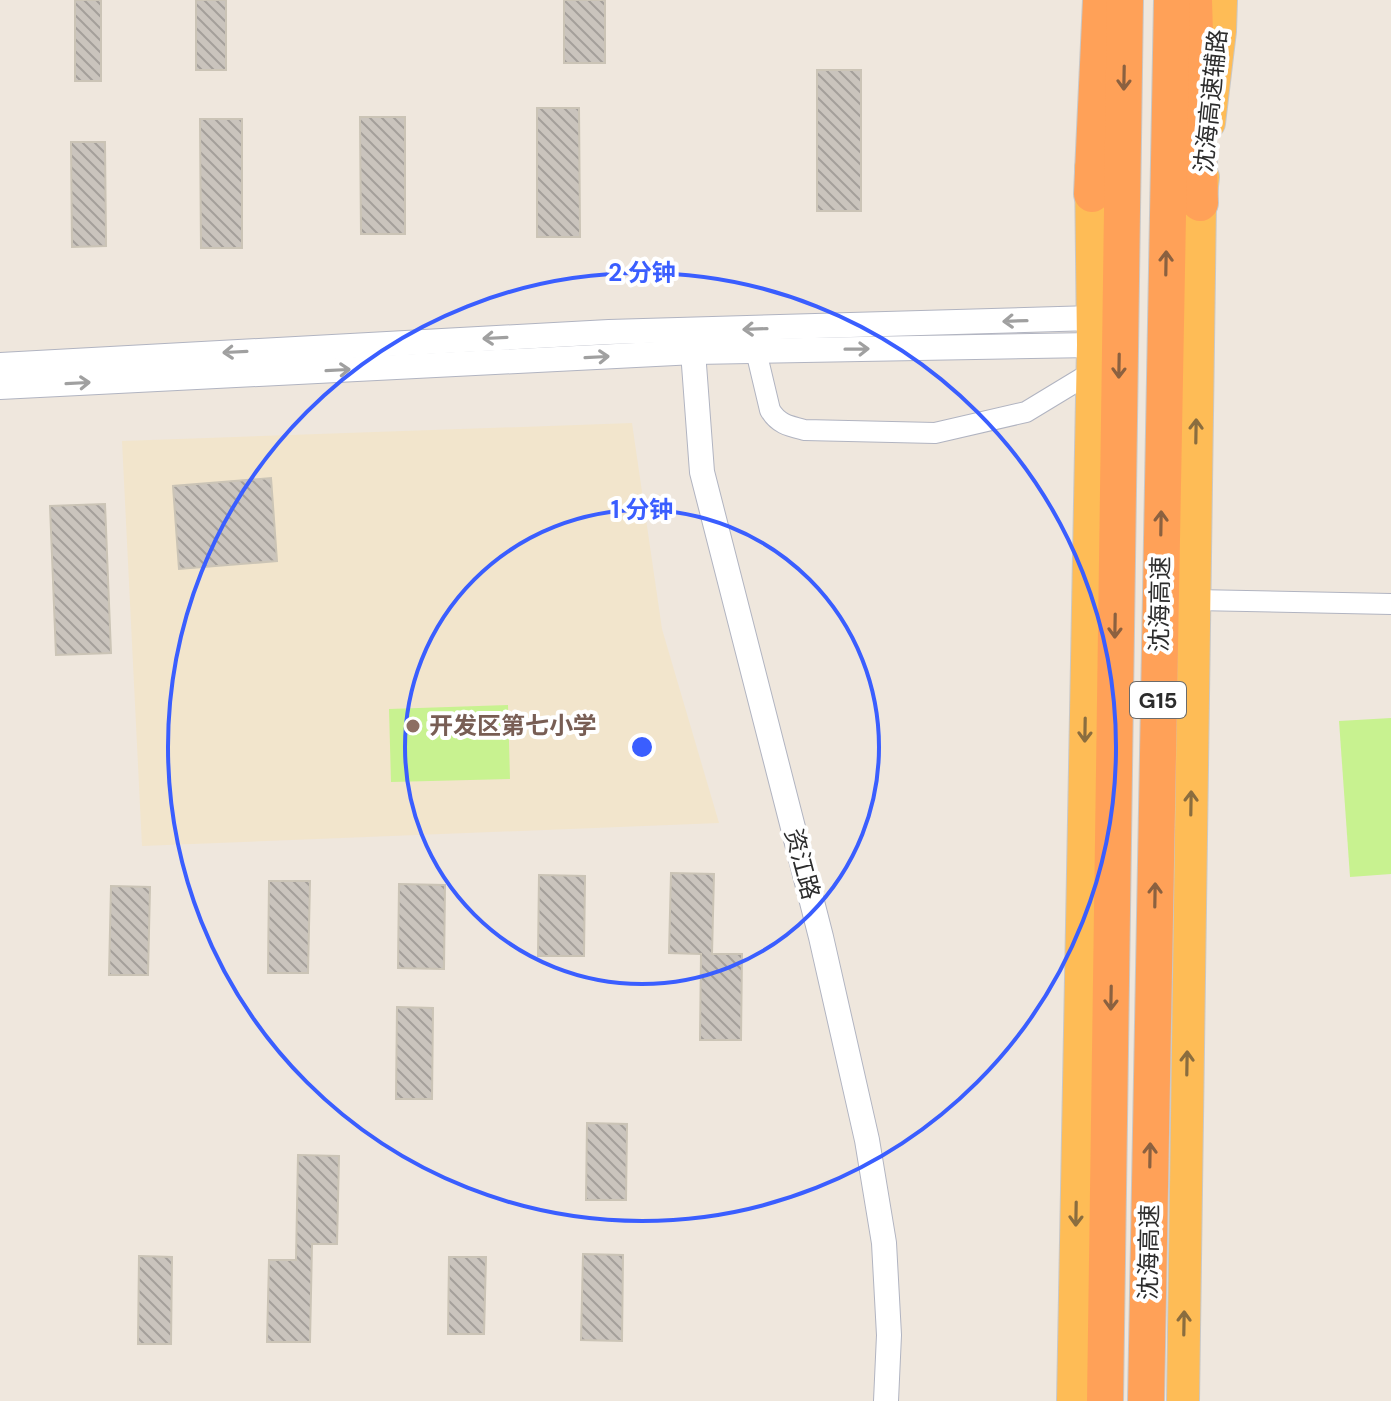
<svg xmlns="http://www.w3.org/2000/svg" width="1391" height="1401" viewBox="0 0 1391 1401" font-family="'DM Sans','Noto Sans SC',sans-serif">
<style>
.education{fill:#f2e5cc}
.pitch{fill:#c8f290}
.building{fill:url(#building-back-hatch);stroke:#cbc4b6;stroke-width:2}
.lines{fill:none;stroke-linecap:round;stroke-linejoin:round}
.minor-casing{stroke:#b1b4c1;stroke-width:22}
.tertiary-casing{stroke:#b1b4c1;stroke-width:26}
.trunk-casing{stroke:#c8c8c8;stroke-width:34}
.motorway-casing{stroke:#c8c8c8;stroke-width:38}
.minor{stroke:#fff;stroke-width:20}
.tertiary{stroke:#fff;stroke-width:24}
.trunk{stroke:#febc56;stroke-width:32}
.motorway{stroke:#ffa158;stroke-width:36}
.oneway{stroke:#8b6140}
.oneway2{stroke:#a0a0a0}
.oneway3{stroke:#8a6d3f}
.ring{fill:none;stroke:#3a5eff;stroke-width:4}
.education-dot{fill:#8d6e63;stroke:#fff;stroke-width:3}
.labels{text-anchor:middle;stroke-width:8;stroke-linejoin:round;paint-order:stroke}
.shield{fill:#fff;stroke:#6b6b6b;stroke-width:2}
.shield-label{font-size:22px;font-weight:bold;fill:#2c2c2c}
.street-label{font-size:24px;fill:#2c2c2c;stroke:#fff}
.education-label{font-size:24px;font-weight:bold;fill:#785e54;stroke:#fff;text-anchor:start}
.centre{fill:#3a5eff;stroke:#fff;stroke-width:4}
.ring-label{font-size:24px;text-anchor:middle;font-weight:bold;fill:#3a5eff;stroke:#fff;stroke-width:8;stroke-linejoin:round;paint-order:stroke}
</style>
<defs>
<pattern id="building-back-hatch" width="6" height="6" patternUnits="userSpaceOnUse" patternTransform="scale(2)"><rect width="6" height="6" fill="#cac4bd"/><path d="M-1 5l2 2M0 0l6 6M5-1l2 2" fill="none" stroke="#a49f9a"/></pattern>
</defs>
<rect width="100%" height="100%" fill="#efe7dd"/>
<polygon class="education" points="632,423 662,629 719,823 142,846 122,441"/>
<g class="pitch">
<polygon points="508,705 510,779 391,782 389,709"/>
<polygon points="1391,718 1391,874 1350,877 1339,721"/>
</g>
<g class="building">
<rect x="75" y="0" width="26" height="81"/>
<rect x="196" y="0" width="30" height="70"/>
<rect x="564" y="0" width="41" height="63"/>
<rect x="817" y="70" width="44" height="141"/>
<polygon points="537,108 579,108 580,237 537,237"/>
<polygon points="360,117 405,117 405,234 361,234"/>
<polygon points="200,119 242,119 242,248 201,248"/>
<polygon points="71,142 105,142 106,246 72,247"/>
<polygon points="271,478 277,561 179,569 173,486"/>
<polygon points="105,504 111,653 56,655 50,506"/>
<polygon points="671,873 714,874 712,954 742,954 741,1040 700,1040 701,954 669,953"/>
<polygon points="539,875 585,876 584,956 538,956"/>
<polygon points="269,881 310,881 308,973 268,973"/>
<polygon points="399,884 445,885 444,969 398,968"/>
<polygon points="111,886 150,887 148,975 109,975"/>
<polygon points="397,1007 433,1008 432,1099 396,1099"/>
<polygon points="587,1123 627,1124 626,1200 586,1200"/>
<polygon points="298,1155 339,1156 337,1244 312,1244 310,1342 267,1342 269,1260 296,1260"/>
<polygon points="583,1254 623,1255 622,1341 581,1340"/>
<polygon points="139,1256 172,1257 171,1344 138,1344"/>
<polygon points="449,1257 486,1257 484,1334 448,1334"/>
</g>
<g class="lines">
<defs>
<g id="minor">
<path d="M756,351L770,410C778,424 789,426 805,430L935,433L1026,412L1092,372"/>
<polyline points="1195,600 1391,604"/>
</g>
<g id="tertiary">
<polyline points="692,338 702,472 821,937 867,1140 884,1243 889,1335 886,1401"/>
<polyline points="0,365 609,332 1093,318"/>
<polyline points="0,387 695,352 1093,345"/>
</g>
<g id="trunk">
<polyline points="1209,123 1220,31 1221,0"/>
<polyline points="1073,1401 1093,345 1091,168"/>
<polyline points="1183,1401 1200,203 1203,177"/>
</g>
<g id="motorway">
<polyline points="1194,0 1200,203"/>
<polyline points="1092,194 1101,0"/>
<polyline points="1105,1401 1125,0"/>
<polyline points="1146,1401 1172,0"/>
</g>
</defs>
<use href="#minor" class="minor-casing"/>
<use href="#tertiary" class="tertiary-casing"/>
<use href="#trunk" class="trunk-casing"/>
<use href="#motorway" class="motorway-casing"/>
<use href="#minor" class="minor"/>
<use href="#tertiary" class="tertiary"/>
<use href="#trunk" class="trunk"/>
<use href="#motorway" class="motorway"/>
</g>
<defs><path id="oneway-shaft" d="M-6 0H5M1.5-3L5.5 0L1.5 3" fill="none" stroke-width="1.6" stroke-linecap="round" stroke-linejoin="round" transform="scale(2)"/></defs>
<g class="oneway">
<use href="#oneway-shaft" transform="translate(1124 78) rotate(91)"/>
<use href="#oneway-shaft" transform="translate(1166 263) rotate(-89)"/>
<use href="#oneway-shaft" transform="translate(1119 366) rotate(91)"/>
<use href="#oneway-shaft" transform="translate(1161 523) rotate(-89)"/>
<use href="#oneway-shaft" transform="translate(1115 626) rotate(91)"/>
<use href="#oneway-shaft" transform="translate(1155 895) rotate(-89)"/>
<use href="#oneway-shaft" transform="translate(1111 998) rotate(91)"/>
<use href="#oneway-shaft" transform="translate(1150 1155) rotate(-89)"/>
</g>
<g class="oneway2">
<use href="#oneway-shaft" transform="translate(1015 321) rotate(178)"/>
<use href="#oneway-shaft" transform="translate(755 329) rotate(178)"/>
<use href="#oneway-shaft" transform="translate(495 338) rotate(177)"/>
<use href="#oneway-shaft" transform="translate(857 349) rotate(-1)"/>
<use href="#oneway-shaft" transform="translate(235 352) rotate(177)"/>
<use href="#oneway-shaft" transform="translate(597 357) rotate(-3)"/>
<use href="#oneway-shaft" transform="translate(338 370) rotate(-3)"/>
<use href="#oneway-shaft" transform="translate(78 383) rotate(-3)"/>
</g>
<g class="oneway3">
<use href="#oneway-shaft" transform="translate(1196 431) rotate(-89)"/>
<use href="#oneway-shaft" transform="translate(1085 730) rotate(91)"/>
<use href="#oneway-shaft" transform="translate(1191 803) rotate(-89)"/>
<use href="#oneway-shaft" transform="translate(1187 1063) rotate(-89)"/>
<use href="#oneway-shaft" transform="translate(1076 1214) rotate(91)"/>
<use href="#oneway-shaft" transform="translate(1184 1323) rotate(-89)"/>
</g>
<g class="ring">
<circle cx="642" cy="747" r="237"/>
<circle cx="642" cy="747" r="474"/>
</g>
<circle class="education-dot" cx="413" cy="726" r="8"/>
<g class="labels">
<rect class="shield" x="1130" y="682" width="56" height="36" rx="6"/>
<g class="shield-label">
<text x="1158" y="708">G15</text>
</g>
<g class="street-label">
<text transform="translate(1211 101) rotate(-84)" y="8">沈海高速辅路</text>
<text transform="translate(1160 604) rotate(-89)" y="8">沈海高速</text>
<text transform="translate(802 864) rotate(75)" y="8">资江路</text>
<text transform="translate(1149 1252) rotate(-89)" y="8">沈海高速</text>
</g>
<g class="education-label">
<text x="429" y="734">开发区第七小学</text>
</g>
</g>
<circle cx="642" cy="747" r="12" class="centre"/>
<g class="ring-label">
<text x="642" y="281">2 分钟</text>
<text x="642" y="518">1 分钟</text>
</g>
</svg>
